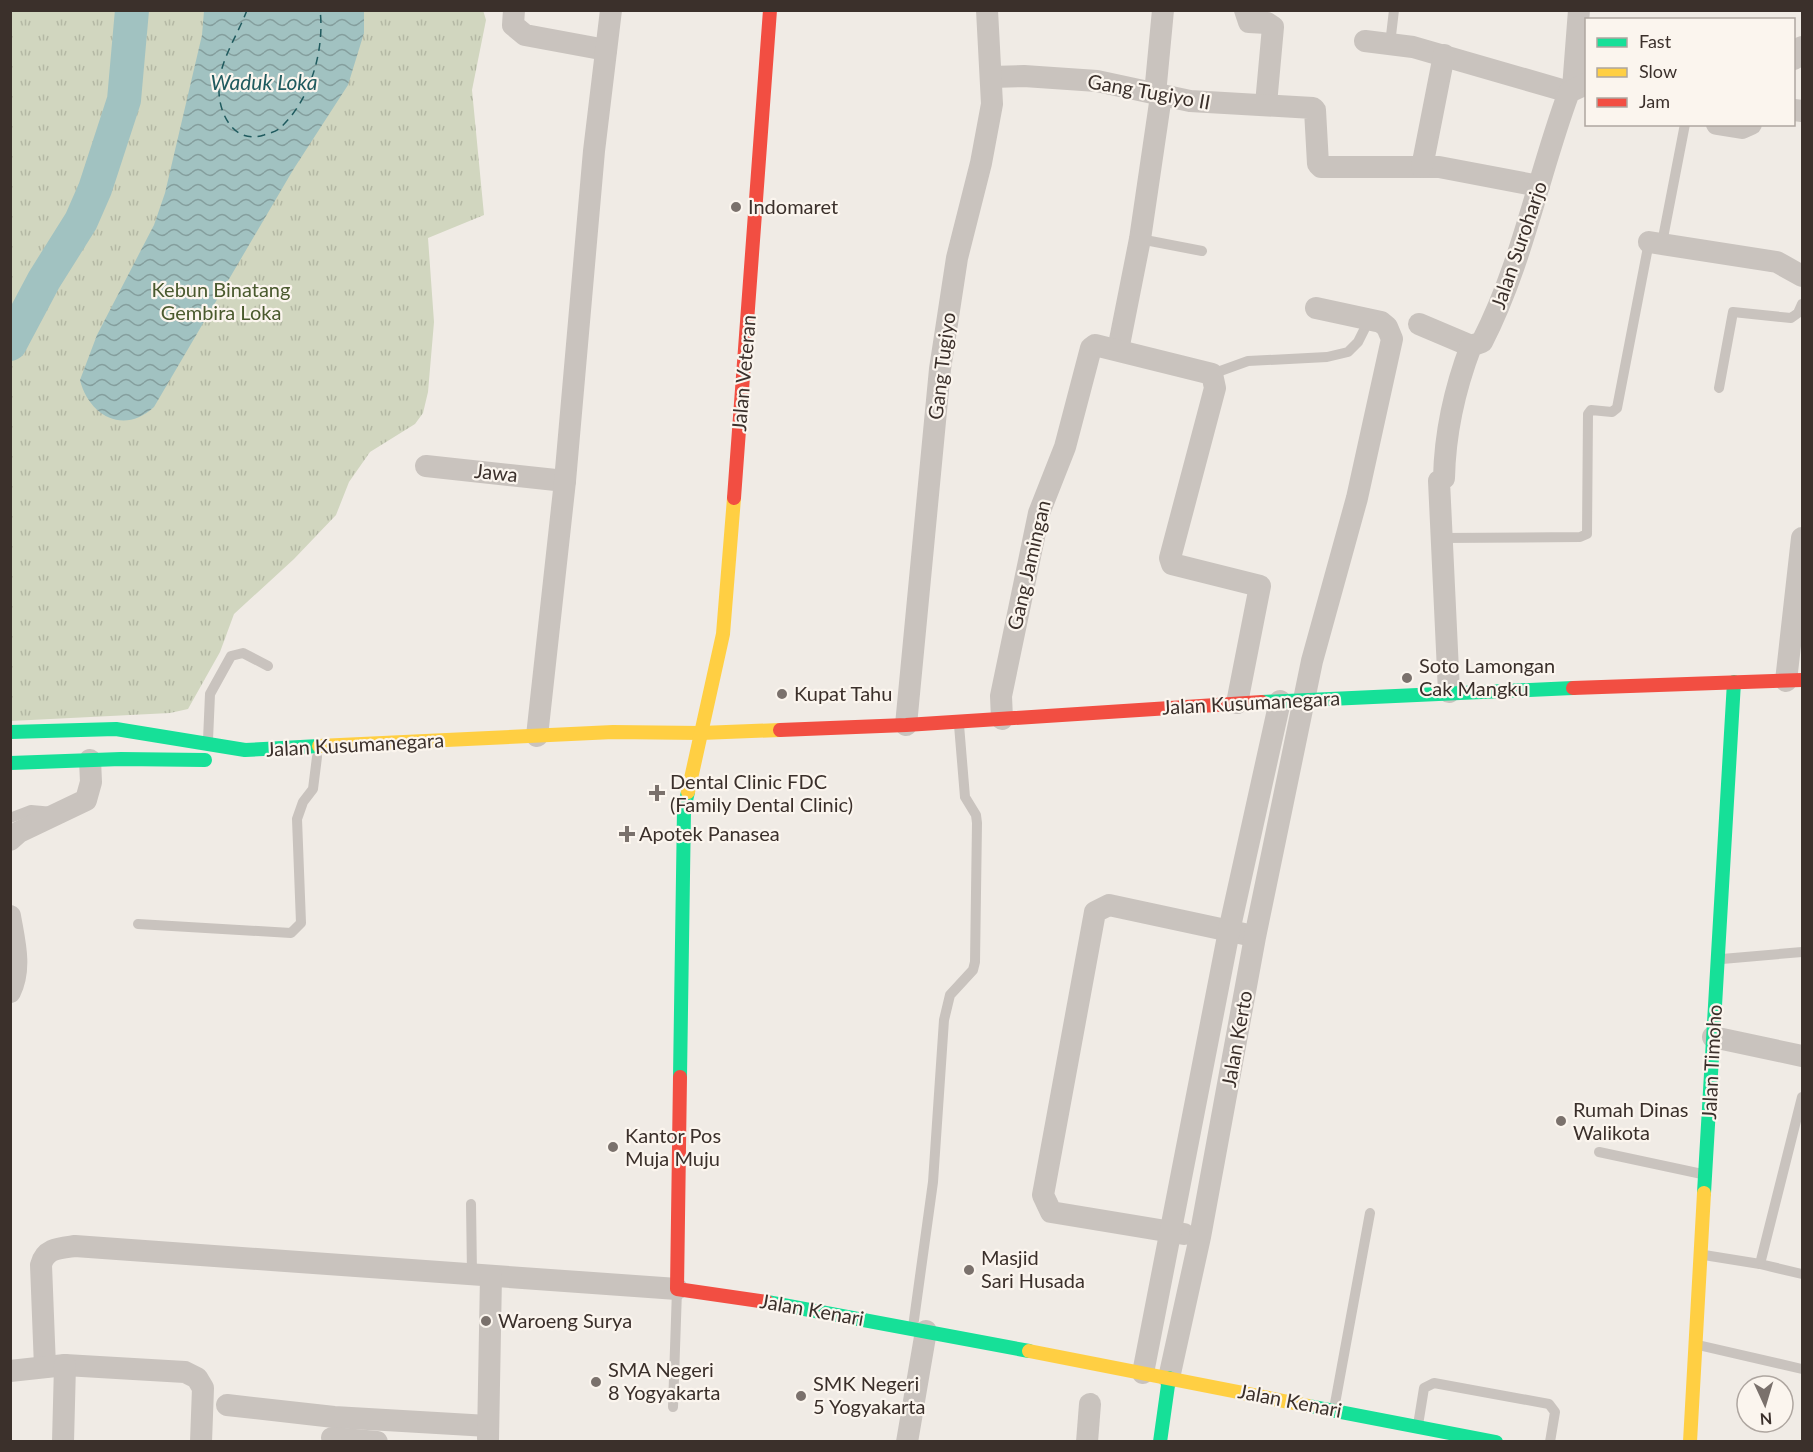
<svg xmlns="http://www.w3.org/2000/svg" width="1813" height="1452" viewBox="0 0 1813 1452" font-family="Lato,sans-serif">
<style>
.park{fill:url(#park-tufts)}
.water{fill:url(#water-waves)}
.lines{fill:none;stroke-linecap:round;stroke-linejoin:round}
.river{stroke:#a1c2c1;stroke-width:34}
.ferry{stroke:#1f5a5e;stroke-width:1.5;stroke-dasharray:8 6;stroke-linecap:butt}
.lane{stroke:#c9c3be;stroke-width:10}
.street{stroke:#c9c3be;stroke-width:22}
.fast{stroke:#16e098;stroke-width:14}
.slow{stroke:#ffcf43;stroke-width:14}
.jam{stroke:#f24e42;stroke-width:14}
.poi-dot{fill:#7a716c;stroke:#fbf5ee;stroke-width:2}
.labels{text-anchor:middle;stroke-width:4.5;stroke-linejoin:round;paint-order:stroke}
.street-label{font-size:20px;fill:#3b302b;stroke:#fbf5ee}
.poi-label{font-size:20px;fill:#3b302b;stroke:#fbf5ee;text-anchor:start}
.park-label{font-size:20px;fill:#4a5a2e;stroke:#fbf5ee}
.water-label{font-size:21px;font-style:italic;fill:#1f5a5e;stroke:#fbf5ee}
</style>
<defs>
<pattern id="park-tufts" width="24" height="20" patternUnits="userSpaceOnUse" patternTransform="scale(1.5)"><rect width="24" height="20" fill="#d1d6bf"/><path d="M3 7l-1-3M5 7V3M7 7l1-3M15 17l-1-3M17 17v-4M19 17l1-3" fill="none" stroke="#b4b8a4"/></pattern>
<pattern id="water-waves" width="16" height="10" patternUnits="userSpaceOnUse" patternTransform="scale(1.5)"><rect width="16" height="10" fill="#a1c2c1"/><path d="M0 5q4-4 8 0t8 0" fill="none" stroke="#849e9d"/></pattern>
</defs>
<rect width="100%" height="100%" fill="#f0ebe5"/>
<polygon class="park" points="483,10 486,20 472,90 484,215 428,238 434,322 428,392 423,413 415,424 370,452 349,482 336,515 294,559 234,614 220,652 188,709 170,713 11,721 10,11"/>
<path class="water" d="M204,11H364V33L348,85L293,170L154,407C124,435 89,416 80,380L97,335L154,225L165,193L202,35Z"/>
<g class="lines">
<polyline class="river" points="10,344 44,280 81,221 95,189 124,100 132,10"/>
<path class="ferry" d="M247,10C238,35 219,61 219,88C218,113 234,145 264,135C269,133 276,132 280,128C310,101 325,50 320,10"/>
<g class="lane">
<polyline points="1390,44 1394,10"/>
<polyline points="1140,239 1202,251"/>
<polyline points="1662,243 1685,124"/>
<polyline points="1212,374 1248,361 1327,357 1348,352 1358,342 1369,320"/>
<polyline points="1719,388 1733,312 1791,318 1798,313 1802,304"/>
<polyline points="1440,538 1580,537 1587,534 1588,414 1591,410 1612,412 1617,408 1649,242"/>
<polyline points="208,740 210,694 231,656 243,653 268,666"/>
<polyline points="10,818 31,810 53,812"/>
<polyline points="138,924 291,933 301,923 297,819 303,802 313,789 317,757"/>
<polyline points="1722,959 1802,952"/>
<polyline points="1802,1097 1760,1264 1802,1274"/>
<polyline points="1599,1152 1702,1174"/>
<polyline points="471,1204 472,1274"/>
<polyline points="1704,1255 1760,1264"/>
<polyline points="913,1327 933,1182 944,1020 950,995 973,970 975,962 977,823 976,815 965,797 959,725"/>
<polyline points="1698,1345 1802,1369"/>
<polyline points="673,1407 677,1290"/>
<polyline points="1334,1409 1370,1213"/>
<polyline points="1418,1425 1424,1388 1434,1383 1549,1404 1555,1412 1550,1442"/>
</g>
<g class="street">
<polyline points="514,10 513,25 525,35 606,50"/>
<polyline points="1245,10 1249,22 1267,23 1273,27 1266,104"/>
<polyline points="1365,41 1413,47 1569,92"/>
<polyline points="1794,59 1802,47"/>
<polyline points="991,77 1024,76 1097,81 1190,101 1313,108 1315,110 1318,164 1321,167 1439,167 1539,186"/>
<polyline points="1573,88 1579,10"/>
<polyline points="1155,94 1163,10"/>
<polyline points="1794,110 1802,111"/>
<polyline points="1717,124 1742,128 1751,124"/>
<polyline points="1422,167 1444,55"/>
<polyline points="1649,242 1777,262 1802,276"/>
<polyline points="1419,324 1471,346"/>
<polyline points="1118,350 1140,239 1161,96"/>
<polyline points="426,466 565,481"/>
<polyline points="1786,681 1802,538"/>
<path d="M1449,692L1439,481L1444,478C1445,432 1455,388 1471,346L1482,342C1523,262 1538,175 1569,92L1586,84"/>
<polyline points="1002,719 1001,696 1039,513 1065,447 1091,348 1095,345 1212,374 1215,388 1170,558 1172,564 1260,586 1237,703"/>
<polyline points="906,725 940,369 957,258 981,163 992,104 987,10"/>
<polyline points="537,736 565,481 594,151 611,10"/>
<polyline points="10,840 19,832 86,800 91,782 90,760"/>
<path d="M10,916C14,940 22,968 10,992"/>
<polyline points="1713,1037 1802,1056"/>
<polyline points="1184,1234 1051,1212 1043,1195 1095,912 1109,905 1244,934"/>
<path d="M45,1367L41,1265C45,1248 60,1248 75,1246L677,1289"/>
<polyline points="10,1371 65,1365 185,1372 197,1378 203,1388 201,1442"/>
<polyline points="1143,1373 1229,931 1280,701"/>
<polyline points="1169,1378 1200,1237 1255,937 1312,661 1357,498 1392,339 1387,327 1381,322 1316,308"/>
<polyline points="227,1405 334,1417 488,1426"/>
<polyline points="332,1438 377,1442"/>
<polyline points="488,1439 491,1276"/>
<polyline points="63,1442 65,1365"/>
<polyline points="907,1442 926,1331"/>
<polyline points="1087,1442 1090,1404"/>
</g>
<g class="fast">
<polyline points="1262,702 1573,688"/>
<polyline points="10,732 116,729 245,750 319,746"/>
<polyline points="10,763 121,759 205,760"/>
<polyline points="680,1077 684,809 688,792"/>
<polyline points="1704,1193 1734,682"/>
<polyline points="767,1302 1029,1351"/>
<polyline points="1309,1406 1496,1442"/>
<polyline points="1160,1442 1169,1378"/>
</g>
<g class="slow">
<polyline points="319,746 613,732 701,733 780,730"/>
<polyline points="688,792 723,634 734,498"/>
<polyline points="1029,1351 1309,1406"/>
<polyline points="1690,1442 1704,1193"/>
</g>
<g class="jam">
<polyline points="734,498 770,10"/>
<polyline points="1573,688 1802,680"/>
<polyline points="780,730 906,725 1262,702"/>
<polyline points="680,1077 677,1289 767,1302"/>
</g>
</g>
<g class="poi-dot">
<circle cx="736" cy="207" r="6"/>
<circle cx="1407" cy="678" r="6"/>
<circle cx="782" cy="694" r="6"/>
<path d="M654 784h6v6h6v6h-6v6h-6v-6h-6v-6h6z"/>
<path d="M624 825h6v6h6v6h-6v6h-6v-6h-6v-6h6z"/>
<circle cx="1561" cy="1121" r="6"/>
<circle cx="613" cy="1147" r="6"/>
<circle cx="969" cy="1270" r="6"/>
<circle cx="486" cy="1321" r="6"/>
<circle cx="596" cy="1382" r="6"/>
<circle cx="801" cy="1396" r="6"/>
</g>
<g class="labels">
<g class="street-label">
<text transform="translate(1149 92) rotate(10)" y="7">Gang Tugiyo II</text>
<text transform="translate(1519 245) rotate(-71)" y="7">Jalan Suroharjo</text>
<text transform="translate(942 366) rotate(-83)" y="7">Gang Tugiyo</text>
<text transform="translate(744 373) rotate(-85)" y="7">Jalan Veteran</text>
<text transform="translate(496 473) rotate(6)" y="7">Jawa</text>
<text transform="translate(1029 565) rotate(-77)" y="7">Gang Jamingan</text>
<text transform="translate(1251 703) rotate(-3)" y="7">Jalan Kusumanegara</text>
<text transform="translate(355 745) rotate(-3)" y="7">Jalan Kusumanegara</text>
<text transform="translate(1237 1039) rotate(-80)" y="7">Jalan Kerto</text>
<text transform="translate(1712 1062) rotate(-87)" y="7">Jalan Timoho</text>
<text transform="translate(812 1310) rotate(10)" y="7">Jalan Kenari</text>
<text transform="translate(1290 1401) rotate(11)" y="7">Jalan Kenari</text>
</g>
<g class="poi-label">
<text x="748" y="214">Indomaret</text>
<text x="1419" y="673">Soto Lamongan<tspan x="1419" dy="23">Cak Mangku</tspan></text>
<text x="794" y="701">Kupat Tahu</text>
<text x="670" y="789">Dental Clinic FDC<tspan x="670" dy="23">(Family Dental Clinic)</tspan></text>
<text x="639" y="841">Apotek Panasea</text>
<text x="1573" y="1117">Rumah Dinas<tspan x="1573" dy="23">Walikota</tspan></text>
<text x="625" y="1143">Kantor Pos<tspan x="625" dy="23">Muja Muju</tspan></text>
<text x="981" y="1265">Masjid<tspan x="981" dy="23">Sari Husada</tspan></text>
<text x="498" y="1328">Waroeng Surya</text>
<text x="608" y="1377">SMA Negeri<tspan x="608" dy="23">8 Yogyakarta</tspan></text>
<text x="813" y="1391">SMK Negeri<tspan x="813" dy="23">5 Yogyakarta</tspan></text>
</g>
<g class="park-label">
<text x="221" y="297">Kebun Binatang<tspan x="221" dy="23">Gembira Loka</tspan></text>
</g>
<g class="water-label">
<text x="264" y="90">Waduk Loka</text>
</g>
</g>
<rect width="1813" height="1452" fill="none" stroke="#3b302b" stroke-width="24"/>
<rect x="1585" y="18" width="210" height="108" fill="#fbf5ee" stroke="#aea6a0" stroke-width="1.5"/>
<rect x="1597" y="38" width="30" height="9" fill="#16e098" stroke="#aea6a0" stroke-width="1.5"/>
<text x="1639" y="48" font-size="18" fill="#3b302b">Fast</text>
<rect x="1597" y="68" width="30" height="9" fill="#ffcf43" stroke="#aea6a0" stroke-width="1.5"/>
<text x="1639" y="78" font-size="18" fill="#3b302b">Slow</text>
<rect x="1597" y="98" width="30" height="9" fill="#f24e42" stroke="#aea6a0" stroke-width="1.5"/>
<text x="1639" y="108" font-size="18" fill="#3b302b">Jam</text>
<g transform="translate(1765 1404) rotate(176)"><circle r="28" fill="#fbf5ee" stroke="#aea6a0" stroke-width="1.5"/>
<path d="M0-4.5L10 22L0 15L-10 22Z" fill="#7a716c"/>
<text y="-9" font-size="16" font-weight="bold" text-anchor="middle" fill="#3b302b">N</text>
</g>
</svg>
